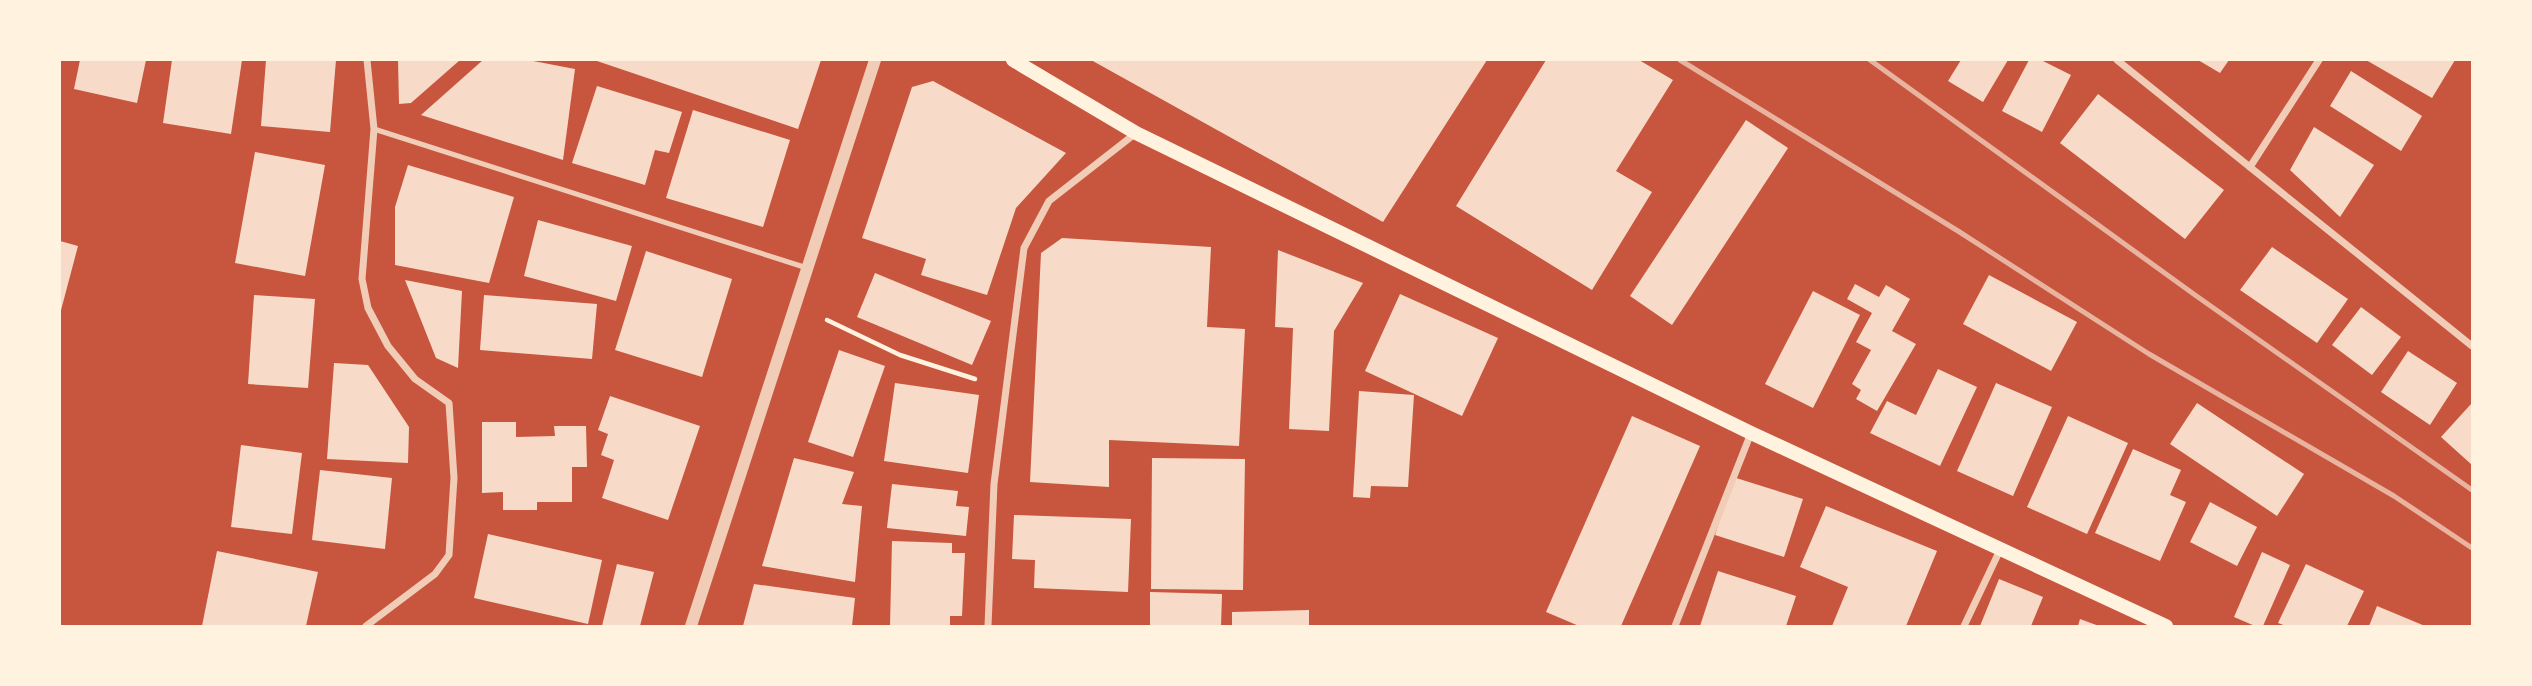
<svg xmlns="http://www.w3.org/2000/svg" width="2532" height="686" viewBox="0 0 2532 686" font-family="Figtree,sans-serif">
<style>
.building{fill:#f7dbc8}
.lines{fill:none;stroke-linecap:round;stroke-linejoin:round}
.path{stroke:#fff3e0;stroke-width:4.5}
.service{stroke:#f1ccb7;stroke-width:5}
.minor{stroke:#f1ccb7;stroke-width:7}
.tertiary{stroke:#f1ccb7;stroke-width:12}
.secondary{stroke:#fff3e0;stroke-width:14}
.rail{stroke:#e9b49f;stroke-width:5}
</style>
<rect width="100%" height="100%" fill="#c8553d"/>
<g class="building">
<polygon points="80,60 146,60 137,103 74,89"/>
<polygon points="172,60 242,60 231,134 163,123"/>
<polygon points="266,60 336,60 330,132 261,126"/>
<polygon points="398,60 460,60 411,103 399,104"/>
<polygon points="483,60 528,60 575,69 563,160 421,115"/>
<polygon points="594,60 821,60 798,129"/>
<polygon points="1091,60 1487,60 1383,222"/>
<polygon points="1546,60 1639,60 1673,80 1616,171 1652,192 1592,290 1456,206"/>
<polygon points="1961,60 2008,60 1983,102 1948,81"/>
<polygon points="2029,60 2041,60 2071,75 2042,132 2002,111"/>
<polygon points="2198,60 2229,60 2220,73"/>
<polygon points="2366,60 2455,60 2432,98"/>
<polygon points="2351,71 2422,116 2401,151 2330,106"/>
<polygon points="933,81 1066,153 1016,208 987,295 921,275 926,259 862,238 912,87"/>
<polygon points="597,86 682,112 669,153 655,150 645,185 572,163"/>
<polygon points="2098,94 2224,190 2185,239 2060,143"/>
<polygon points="693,110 790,140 763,227 666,198"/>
<polygon points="1746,120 1788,148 1672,325 1630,296"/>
<polygon points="2314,127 2374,165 2340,217 2290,170"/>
<polygon points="255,152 325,165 305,276 235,263"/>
<polygon points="408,165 514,197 489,283 395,265 395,207"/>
<polygon points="538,220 632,246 616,301 524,276"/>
<polygon points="1062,238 1211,247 1207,327 1245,329 1239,446 1109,440 1109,487 1030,482 1041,253"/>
<polygon points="60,241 78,246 60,314"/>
<polygon points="2272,247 2348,299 2317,343 2240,290"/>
<polygon points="1278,250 1363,283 1334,331 1329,431 1289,429 1293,328 1275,327"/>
<polygon points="646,251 732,279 702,377 615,350"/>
<polygon points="875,273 991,321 972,365 857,317"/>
<polygon points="1989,275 2077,322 2051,371 1963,324"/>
<polygon points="405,280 462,291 458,368 436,358"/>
<polygon points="1855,284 1879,297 1886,285 1910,299 1892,331 1916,344 1877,411 1856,399 1861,390 1852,384 1871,350 1856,342 1872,313 1847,299"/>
<polygon points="1813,291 1860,315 1813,408 1765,384"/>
<polygon points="1400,294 1498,338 1462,416 1365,371"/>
<polygon points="254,295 315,299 308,388 248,384"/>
<polygon points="484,295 597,304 592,359 480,350"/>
<polygon points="2361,307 2401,337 2372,375 2332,345"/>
<polygon points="839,350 885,366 853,457 808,442"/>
<polygon points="2408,351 2457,383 2430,425 2381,392"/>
<polygon points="334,363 368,365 409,427 408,463 327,459"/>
<polygon points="1938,369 1977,387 1940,466 1870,433 1887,401 1916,415"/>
<polygon points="895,383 979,395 968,473 884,461"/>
<polygon points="1996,383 2052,407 2013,496 1957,471"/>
<polygon points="1359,391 1414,395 1408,487 1371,486 1370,498 1353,497"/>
<polygon points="610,396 700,426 668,520 602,498 614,460 601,455 608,434 598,430"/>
<polygon points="2197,403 2304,474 2277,516 2170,444"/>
<polygon points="2471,404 2472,405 2472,465 2441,437"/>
<polygon points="1632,416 1700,446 1621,626 1579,626 1546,612"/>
<polygon points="2068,416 2128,443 2087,534 2027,507"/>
<polygon points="482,422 516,422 516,437 555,436 554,426 586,426 587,467 572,467 572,502 537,502 537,510 503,510 503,492 482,493"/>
<polygon points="241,445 302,453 292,534 231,527"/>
<polygon points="2133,449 2181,470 2170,495 2186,502 2160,561 2095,533"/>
<polygon points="794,458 854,472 842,504 862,506 855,582 762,566"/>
<polygon points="1152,458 1245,459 1243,590 1151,589"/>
<polygon points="320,470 392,478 385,549 312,540"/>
<polygon points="1733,477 1803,499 1784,557 1715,535"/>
<polygon points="892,484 958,491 956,506 969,507 966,536 887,528"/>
<polygon points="2210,502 2257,527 2237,566 2190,542"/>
<polygon points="1826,506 1937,551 1906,626 1832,626 1848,587 1800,567"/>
<polygon points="1014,515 1131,519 1128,592 1034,588 1035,560 1012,559"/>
<polygon points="488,534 602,560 588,624 474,598"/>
<polygon points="892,541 952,543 952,553 965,553 962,616 950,616 950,626 890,626"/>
<polygon points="217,551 318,572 306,626 202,626"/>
<polygon points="2262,552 2290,565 2263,626 2255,626 2234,617"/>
<polygon points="617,564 654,572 640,626 602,626"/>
<polygon points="2306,564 2364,591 2347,626 2286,626 2278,623"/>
<polygon points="1718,571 1796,596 1786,626 1700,626"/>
<polygon points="1999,579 2043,597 2031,626 1980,626"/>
<polygon points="754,584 855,598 852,626 743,626"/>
<polygon points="1150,592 1222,594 1221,626 1150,626"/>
<polygon points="2377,606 2425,626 2369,626"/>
<polygon points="1309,610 1309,626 1232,626 1232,612"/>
<polygon points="2080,619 2099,626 2078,626"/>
</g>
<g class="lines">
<polyline class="path" points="827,320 900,355 975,379"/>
<polyline class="service" points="374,129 807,268"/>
<g class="minor">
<polyline points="2117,60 2472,346"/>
<polyline points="2250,167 2319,60"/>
<polyline points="366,626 435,574 449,555 454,478 449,403 415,379 388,346 368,308 362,279 374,129 367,60"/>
<polyline points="988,626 994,484 1024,248 1049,201 1136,133"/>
<polyline points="1675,626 1751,433"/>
<polyline points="1964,626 2000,550"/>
</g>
<polyline class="tertiary" points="691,626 875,60"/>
<polyline class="secondary" points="1013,60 1136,133 1751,433 2166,626"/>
<g class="rail">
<polyline points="1680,60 1958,231 2149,354 2394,496 2472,548"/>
<polyline points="1870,60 2195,295 2472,490"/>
</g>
</g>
<rect width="2532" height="686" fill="none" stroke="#fff3e0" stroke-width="122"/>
</svg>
